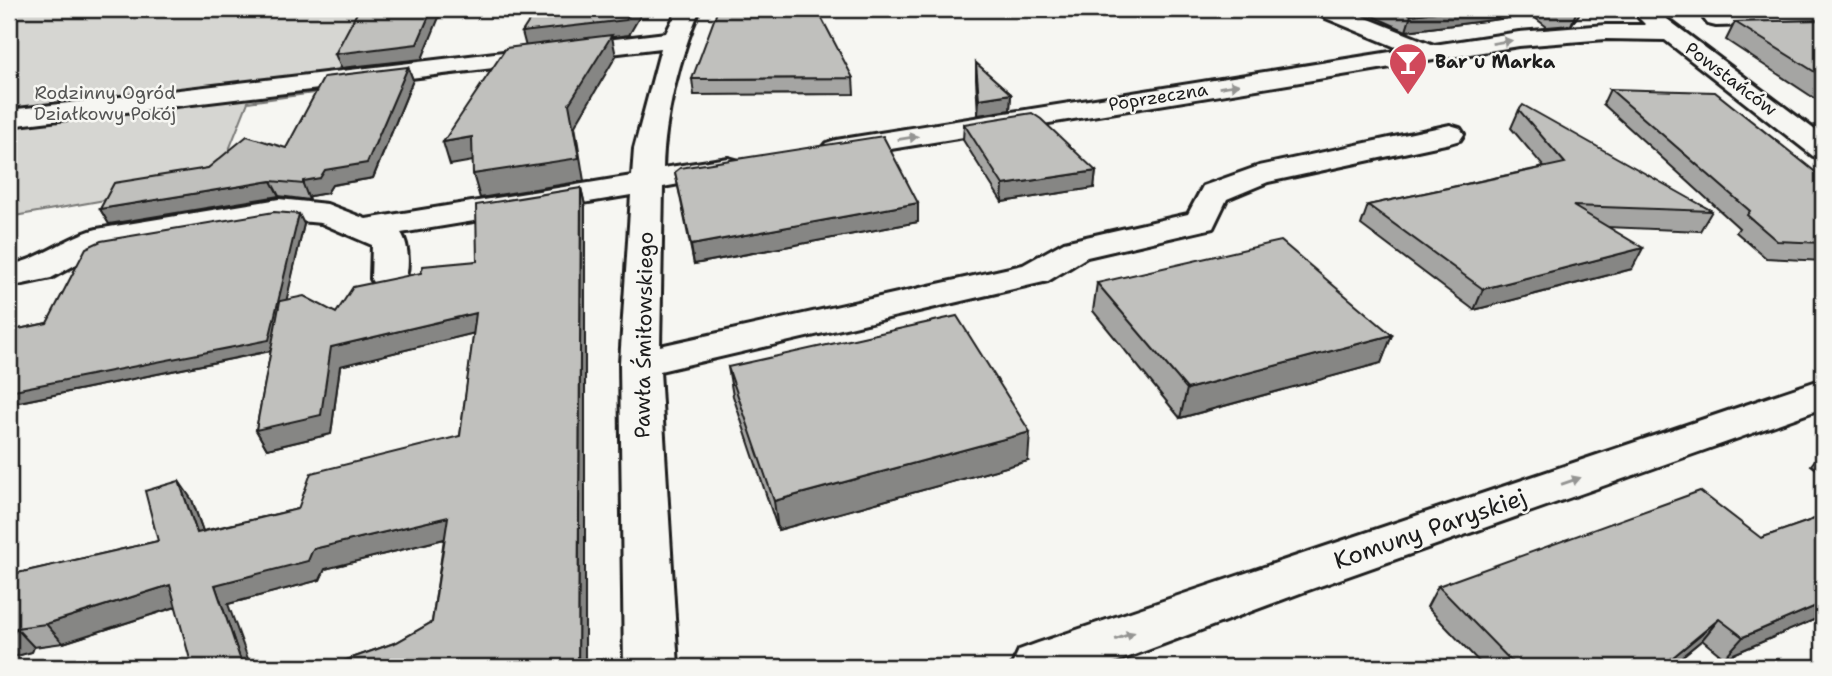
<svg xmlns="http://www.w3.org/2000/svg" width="1832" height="676" viewBox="0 0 1832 676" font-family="'Shantell Sans',sans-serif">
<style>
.green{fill:#d6d6d2;stroke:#797977;stroke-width:2}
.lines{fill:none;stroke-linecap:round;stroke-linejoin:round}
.minor-casing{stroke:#1c1c1c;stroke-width:6}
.minor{fill:#f6f6f2;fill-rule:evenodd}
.wall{fill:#a5a5a3;stroke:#1c1c1c;stroke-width:2}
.shaded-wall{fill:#868684;stroke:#1c1c1c;stroke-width:2}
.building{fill:#c0c0bd;stroke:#1c1c1c;stroke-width:2}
.oneway{fill:#949492}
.labels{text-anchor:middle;stroke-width:5;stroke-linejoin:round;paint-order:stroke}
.far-poi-label{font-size:18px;font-weight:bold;fill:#1c1c1c;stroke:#f6f6f2;text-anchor:start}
.far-street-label{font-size:18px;fill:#1c1c1c;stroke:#f6f6f2}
.far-park-label{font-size:18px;fill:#545453;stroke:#f6f6f2}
.street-label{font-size:21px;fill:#1c1c1c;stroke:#f6f6f2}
.near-street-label{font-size:24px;fill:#1c1c1c;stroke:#f6f6f2}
</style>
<rect width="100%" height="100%" fill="#f6f6f2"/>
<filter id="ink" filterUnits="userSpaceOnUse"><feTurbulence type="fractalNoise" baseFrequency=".0143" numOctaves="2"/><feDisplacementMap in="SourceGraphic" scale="14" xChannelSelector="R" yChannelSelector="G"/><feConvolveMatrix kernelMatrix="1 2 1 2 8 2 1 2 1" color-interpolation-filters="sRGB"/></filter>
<g filter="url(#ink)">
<path class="green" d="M9,9H390C365,33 340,58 328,91L248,102L217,180L9,217Z"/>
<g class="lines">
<defs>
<g id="minor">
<path d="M678,9H700C680,54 664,119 663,168L728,158L739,161L743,167L739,173L663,187L660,346L1023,265L1064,242L1188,214L1203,186L1259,166L1450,125L1460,128L1464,134L1460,140L1450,143L1268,182L1227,199L1213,228L1087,257L1048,281L660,371L678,667H624L620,363L631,195L401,233C410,245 410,274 402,287L389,290L376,287L371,279L372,245L321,223L279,219L106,248L51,278L9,287V265C41,260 65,237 97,229L279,199L327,204L366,219L632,176L634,149L661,48L9,126V110L666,33Z"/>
<polygon points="1313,9 1344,9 1434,45 1519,32 1606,25 1646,25 1639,18 1643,13 1659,13 1823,136 1823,159 1813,156 1665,40 1606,39 1519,46 836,158 826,155 821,149 826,143 836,140 1403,50 1316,14"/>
<polygon points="1823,9 1823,23 1716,26 1708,24 1704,19 1708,14 1716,12"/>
<polygon points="1823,379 1823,408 1303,592 1102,667 1011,667 1019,650 1038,643"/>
</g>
</defs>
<use href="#minor" class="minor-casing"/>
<use href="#minor" class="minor"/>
</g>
<g class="wall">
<polygon points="1357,9 1583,9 1571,25 1547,27 1531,15 1406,31"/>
<polygon points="1823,20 1823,104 1726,40 1735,22"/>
<polygon points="976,63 1011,94 1010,110 978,115 976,79"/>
<polygon points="408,67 413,80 373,178 332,185 327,193 310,196 309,200 279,196 109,224 100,209 208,168 286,148"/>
<polygon points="853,78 854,94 694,95 692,79"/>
<polygon points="1610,89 1823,178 1823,261 1766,258 1736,232 1739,228 1603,104"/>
<polygon points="1519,110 1712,211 1700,231 1608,227 1632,269 1474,310 1361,225 1368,205 1544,167 1511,128"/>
<polygon points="964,124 1096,171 1094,188 1002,202 963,140"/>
<polygon points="675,172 918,222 694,264"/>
<polygon points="581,188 585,205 585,667 327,667 397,642 432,622 444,539 325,569 320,580 228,604 176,607 63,643 34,647 32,652 9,658 9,575 158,541 192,500 203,531 298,509 460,436 474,333 340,366 331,434 267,449 256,430 271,351 9,404 9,331 47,323 304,224 286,300 336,313 421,273 477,261"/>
<polygon points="1097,283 1392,335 1381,363 1180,418 1093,311"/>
<polygon points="728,367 1028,461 778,530 733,396"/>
<polygon points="1823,450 1823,474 1811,465"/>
<polygon points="1823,516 1823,625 1816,619 1724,658 1702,640 1669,667 1484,667 1427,607 1438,586 1761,538"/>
</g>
<g class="shaded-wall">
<polygon points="432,9 441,9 442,10 422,59 341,68 335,54"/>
<polygon points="633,9 644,9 629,35 612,37 616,56 575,126 584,181 480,198 473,174 526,47 522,32"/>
<polygon points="1462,9 1533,9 1531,15 1406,31 1411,15"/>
<polygon points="1578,9 1583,9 1571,25 1577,10"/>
<polygon points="408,67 413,80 373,178 332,185 327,193 310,196 309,200 303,184 303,181 325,170"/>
<polygon points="1011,94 1010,110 978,115 979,99"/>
<polygon points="472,137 479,160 450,165 443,142"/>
<polygon points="1096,171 1094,188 1002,202 1003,185"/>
<polygon points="271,181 279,196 109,224 100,209"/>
<polygon points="581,188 585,205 585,667 578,667"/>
<polygon points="918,203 918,222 694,264 691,245"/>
<polygon points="299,214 304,224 275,350 9,404 9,391"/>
<polygon points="1643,248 1632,269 1474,310 1483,289"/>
<polygon points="476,313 483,331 340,366 331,434 267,449 256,430 331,347"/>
<polygon points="1392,335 1381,363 1180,418 1187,389"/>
<polygon points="1030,432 1028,461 778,530 774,501"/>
<polygon points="179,481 192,500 210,552 197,533"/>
<polygon points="448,517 456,536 325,569 320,580 228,604 251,667 243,667 215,585 313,549"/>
<polygon points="170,585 185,604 63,643 46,624"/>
<polygon points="1823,603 1823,611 1816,619 1724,658 1743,637"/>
<polygon points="1719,619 1702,640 1669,667 1661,667"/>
<polygon points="16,628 34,647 32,652 9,658 9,634"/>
</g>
<g class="building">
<polygon points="359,9 432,9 417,44 335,54"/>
<polygon points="537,9 633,9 626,20 522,32"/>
<polygon points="718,9 817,9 853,78 692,79"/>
<polygon points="1396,9 1462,9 1411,15"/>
<polygon points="1549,9 1578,9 1577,10 1553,12"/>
<polygon points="1823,20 1823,77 1735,22"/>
<polygon points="612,35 569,104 579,158 473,174 472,137 443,142 506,48"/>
<polygon points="976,63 1011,94 979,99"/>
<polygon points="408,67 367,163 325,170 320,178 303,181 303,184 271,181 100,209 114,183 208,168 247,136 286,148 324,77"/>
<polygon points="1610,89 1715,92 1823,178 1823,243 1777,241 1747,215 1750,211"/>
<polygon points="1523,105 1712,211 1573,206 1643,248 1483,289 1368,205 1565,163 1519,110"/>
<polygon points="1032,113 1041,119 1096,171 1003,185 964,124"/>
<polygon points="883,136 918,203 691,245 675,172 680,168"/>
<polygon points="581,188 578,667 327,667 397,642 432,622 448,517 313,549 308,561 215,585 243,667 192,667 170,585 46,624 16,628 14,633 9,634 9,575 158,541 145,491 179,481 197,533 298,509 311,473 460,436 476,313 331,347 321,415 256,430 280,301 304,296 336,313 353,287 421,273 423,266 477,261 476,205"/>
<polygon points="274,212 299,214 269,340 9,391 9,331 47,323 86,248 101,241"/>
<polygon points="1281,241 1392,335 1187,389 1097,283"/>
<polygon points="957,316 1030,432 774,501 728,367"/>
<polygon points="1700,491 1761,538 1823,516 1823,603 1743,637 1719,619 1661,667 1517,667 1438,586"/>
</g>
<defs><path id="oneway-solid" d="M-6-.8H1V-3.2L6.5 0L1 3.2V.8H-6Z" transform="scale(1.75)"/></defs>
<g class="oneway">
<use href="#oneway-solid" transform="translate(1502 42) rotate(-9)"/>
<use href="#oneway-solid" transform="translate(1229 86) rotate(-9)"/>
<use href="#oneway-solid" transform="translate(908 138) rotate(-9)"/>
<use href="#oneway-solid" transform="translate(1571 481) rotate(-19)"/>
<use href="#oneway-solid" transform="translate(1125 636) rotate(-20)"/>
</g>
</g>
<defs>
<symbol id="bar-pin" viewBox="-11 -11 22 30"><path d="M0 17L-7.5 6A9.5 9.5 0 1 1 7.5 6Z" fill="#d1495b" stroke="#f6f6f2"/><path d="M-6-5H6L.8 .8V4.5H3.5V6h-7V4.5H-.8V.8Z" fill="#fff"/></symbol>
</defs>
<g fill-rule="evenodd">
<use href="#bar-pin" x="1386" y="40" width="44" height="60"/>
</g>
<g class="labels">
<g class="far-poi-label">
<text x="1435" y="68">Bar u Marka</text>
</g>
<g class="far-street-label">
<text transform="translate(1731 79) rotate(37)" y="6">Powstańców</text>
<text transform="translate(1158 97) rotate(-9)" y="6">Poprzeczna</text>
</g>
<g class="far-park-label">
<text x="105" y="99">Rodzinny Ogród<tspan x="105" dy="21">Działkowy Pokój</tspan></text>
</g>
<g class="street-label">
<text transform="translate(644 335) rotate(-89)" y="7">Pawła Śmiłowskiego</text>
</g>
<g class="near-street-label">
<text transform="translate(1430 529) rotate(-19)" y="8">Komuny Paryskiej</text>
</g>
</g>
<rect width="1832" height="676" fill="none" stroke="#f6f6f2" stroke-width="35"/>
<rect x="18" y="18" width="1797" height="641" fill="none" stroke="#1c1c1c" stroke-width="2.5" filter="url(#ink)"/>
</svg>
